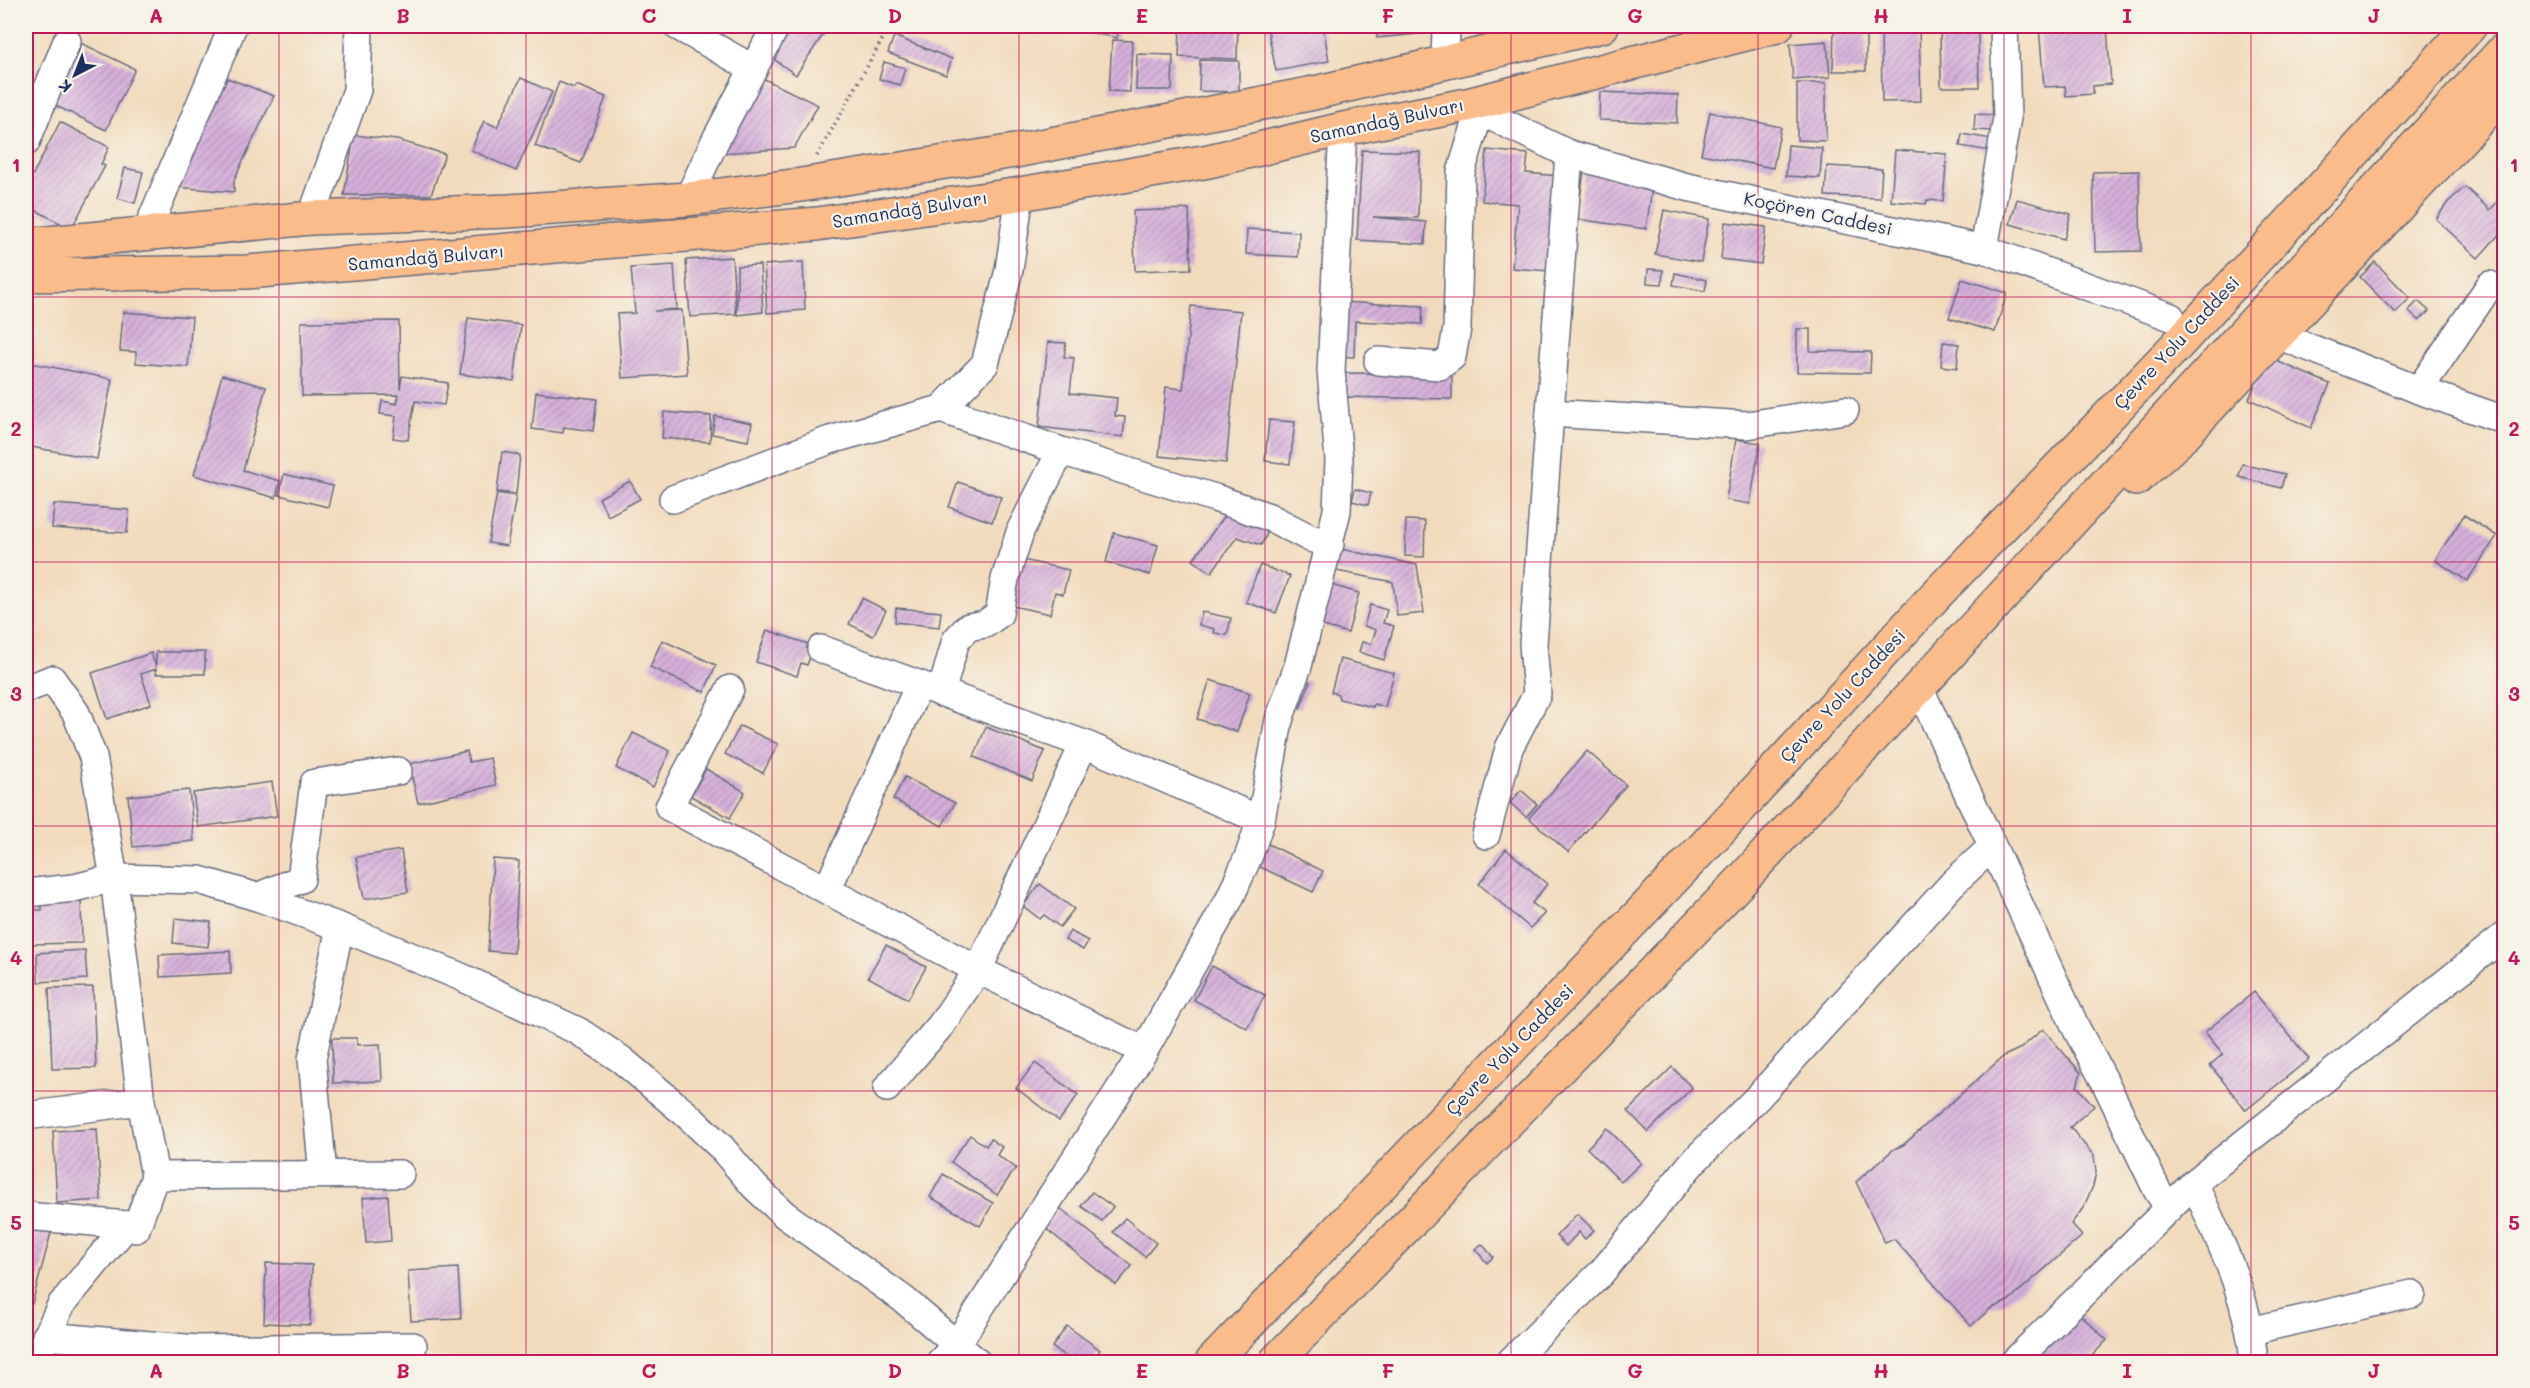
<svg xmlns="http://www.w3.org/2000/svg" width="2530" height="1388" viewBox="0 0 2530 1388" font-family="Mali,sans-serif">
<style>
.building{fill:url(#building-hatch)}
.lines{fill:none;stroke-linecap:round;stroke-linejoin:round}
.minor-casing{stroke:#666b7f;stroke-width:30}
.highway-casing{stroke:#666b7f;stroke-width:36}
.path{stroke:#666b7f;stroke-width:4;stroke-dasharray:1.5 4.5;stroke-linecap:butt}
.minor{stroke:#fff;stroke-width:27}
.highway{stroke:#f9bc8a;stroke-width:33}
.grid{fill:none;stroke:#c2185b;stroke-width:1.5;stroke-opacity:0.55}
.labels{text-anchor:middle;stroke-width:4.5;stroke-linejoin:round;paint-order:stroke}
.street-label{font-size:18px;fill:#1b2f5e;stroke:#f7f3e8}
.neatline{fill:none;stroke:#c2185b;stroke-width:2}
.grid-label{font-size:20px;text-anchor:middle;font-weight:bold;fill:#c2185b}
</style>
<defs>
<pattern id="building-hatch" width="6" height="6" patternUnits="userSpaceOnUse" patternTransform="scale(1.5)"><rect width="6" height="6" fill="#d7b1db"/><path d="M-1 1l2-2M0 6l6-6M5 7l2-2" fill="none" stroke="#ae90b5"/></pattern>
</defs>
<rect width="100%" height="100%" fill="#f7f3e8"/>
<filter id="ink" filterUnits="userSpaceOnUse"><feTurbulence type="fractalNoise" baseFrequency=".0167" numOctaves="2"/><feDisplacementMap in="SourceGraphic" scale="12" xChannelSelector="R" yChannelSelector="G"/><feConvolveMatrix kernelMatrix="1 2 1 2 8 2 1 2 1" color-interpolation-filters="sRGB"/></filter>
<filter id="wash" filterUnits="userSpaceOnUse"><feTurbulence type="fractalNoise" baseFrequency=".008" numOctaves="4" result="noise"/><feDisplacementMap in="SourceGraphic" scale="24" xChannelSelector="R" yChannelSelector="G"/><feGaussianBlur stdDeviation="1.35" result="paint"/><feColorMatrix in="noise" values="0 0 0 0 0 0 0 0 0 0 0 0 0 0 0 0 0 1.4 0 .05"/><feComposite in="paint" operator="in"/></filter>
<g filter="url(#wash)">
<rect width="100%" height="100%" fill="#f2dbbd"/>
<g id="blocks">
<g class="building">
<polygon points="793,26 816,26 825,32 796,75 771,57"/>
<polygon points="970,26 989,26 986,33"/>
<polygon points="1089,26 1119,26 1117,38 1088,32"/>
<polygon points="1180,26 1238,26 1237,59 1179,57"/>
<polygon points="1267,26 1323,26 1329,61 1276,71"/>
<polygon points="1376,26 1427,26 1428,33 1377,38"/>
<polygon points="1834,26 1866,26 1866,71 1833,71"/>
<polygon points="1881,26 1919,26 1921,101 1882,102"/>
<polygon points="1940,26 1978,26 1979,87 1941,87"/>
<polygon points="2039,26 2107,26 2111,84 2093,86 2093,94 2066,96 2065,86 2044,87"/>
<polygon points="894,36 952,59 946,75 888,53"/>
<polygon points="1112,40 1132,41 1130,92 1109,91"/>
<polygon points="1827,41 1830,77 1793,80 1790,44"/>
<polygon points="83,44 135,69 106,130 54,105"/>
<polygon points="1137,54 1173,55 1172,90 1136,90"/>
<polygon points="1200,60 1239,61 1239,92 1199,91"/>
<polygon points="884,62 905,68 900,85 879,79"/>
<polygon points="758,76 818,105 794,148 722,153"/>
<polygon points="227,78 274,96 234,180 234,192 177,187"/>
<polygon points="521,78 552,92 516,171 471,150 484,121 497,127"/>
<polygon points="559,82 574,88 576,85 606,97 581,163 535,146"/>
<polygon points="1797,83 1826,83 1826,141 1797,140"/>
<polygon points="1600,92 1678,95 1677,123 1599,120"/>
<polygon points="1710,112 1781,127 1773,168 1701,154"/>
<polygon points="1975,114 1993,115 1992,131 1974,130"/>
<polygon points="60,122 109,147 101,164 105,166 71,229 26,205 26,188"/>
<polygon points="1962,134 1992,139 1990,151 1960,146"/>
<polygon points="354,135 397,140 445,154 431,195 344,195"/>
<polygon points="1788,145 1822,148 1820,178 1786,176"/>
<polygon points="1362,150 1420,152 1418,218 1373,217 1426,222 1425,244 1357,240"/>
<polygon points="1487,150 1528,154 1526,173 1559,176 1550,271 1512,268 1518,204 1482,201"/>
<polygon points="1895,150 1947,154 1943,201 1927,200 1926,204 1891,201"/>
<polygon points="1827,166 1882,169 1880,198 1825,196"/>
<polygon points="125,168 143,172 135,203 117,198"/>
<polygon points="2139,171 2141,251 2095,252 2093,172"/>
<polygon points="1584,172 1653,182 1646,229 1577,219"/>
<polygon points="2465,187 2490,210 2500,199 2504,202 2504,220 2502,223 2504,229 2478,258 2436,219 2448,202"/>
<polygon points="2017,199 2071,214 2064,239 2010,224"/>
<polygon points="1189,209 1191,269 1135,271 1133,211"/>
<polygon points="1664,210 1709,219 1701,262 1655,254"/>
<polygon points="1725,222 1766,227 1761,264 1721,259"/>
<polygon points="1247,229 1299,232 1298,257 1246,254"/>
<polygon points="732,257 736,314 690,317 686,260"/>
<polygon points="803,262 805,310 767,313 764,265"/>
<polygon points="2375,262 2410,298 2395,313 2360,277"/>
<polygon points="674,265 677,309 654,311 682,310 687,374 622,378 617,314 635,313 631,268"/>
<polygon points="760,265 763,312 737,315 737,266"/>
<polygon points="1648,269 1663,270 1662,284 1647,283"/>
<polygon points="1675,273 1707,280 1705,291 1673,285"/>
<polygon points="1962,279 2007,293 1995,332 1949,318"/>
<polygon points="2418,301 2429,311 2419,321 2408,311"/>
<polygon points="1338,302 1423,306 1422,324 1355,321 1354,357 1335,356"/>
<polygon points="1191,306 1241,311 1226,463 1159,456 1166,387 1183,389"/>
<polygon points="123,312 192,317 188,367 136,363 136,352 120,351"/>
<polygon points="468,318 521,325 514,381 460,374"/>
<polygon points="399,321 400,389 402,376 448,383 444,405 415,401 408,440 393,438 396,416 380,414 382,401 397,404 399,395 302,396 301,322"/>
<polygon points="1797,329 1810,329 1810,351 1871,352 1870,373 1797,372"/>
<polygon points="1048,342 1066,343 1064,357 1074,358 1070,393 1117,398 1115,416 1125,417 1123,437 1039,427"/>
<polygon points="1943,342 1959,344 1957,368 1941,366"/>
<polygon points="2267,357 2330,384 2311,428 2249,399"/>
<polygon points="26,362 112,379 97,459 26,446"/>
<polygon points="1337,373 1452,374 1452,399 1337,397"/>
<polygon points="222,375 266,387 243,470 280,481 276,498 194,475"/>
<polygon points="536,392 597,399 593,431 564,427 563,433 532,429"/>
<polygon points="664,412 711,416 710,442 662,438"/>
<polygon points="715,416 752,423 748,441 712,434"/>
<polygon points="1269,420 1295,422 1290,464 1265,461"/>
<polygon points="1736,439 1760,443 1750,504 1726,500"/>
<polygon points="502,452 520,455 516,494 497,492"/>
<polygon points="2242,464 2285,474 2281,488 2239,477"/>
<polygon points="284,474 333,486 328,507 279,495"/>
<polygon points="630,481 640,499 608,516 599,498"/>
<polygon points="958,482 1001,497 992,522 949,507"/>
<polygon points="1355,489 1371,493 1368,505 1352,501"/>
<polygon points="497,493 516,496 507,546 488,543"/>
<polygon points="54,504 129,510 127,533 52,528"/>
<polygon points="1229,509 1272,524 1261,545 1237,537 1211,573 1193,560"/>
<polygon points="2464,515 2497,536 2467,581 2435,560"/>
<polygon points="1406,520 1425,521 1424,557 1405,556"/>
<polygon points="1114,533 1158,545 1150,575 1106,562"/>
<polygon points="1336,548 1417,565 1424,613 1397,616 1393,582 1331,570"/>
<polygon points="1018,559 1069,570 1063,594 1055,592 1050,614 1008,605"/>
<polygon points="1260,565 1290,576 1276,613 1246,602"/>
<polygon points="1328,584 1359,593 1348,633 1316,624"/>
<polygon points="862,598 886,610 873,636 849,624"/>
<polygon points="1370,605 1387,610 1383,623 1394,626 1384,660 1359,652 1362,642 1371,644 1376,630 1364,626"/>
<polygon points="896,608 941,612 939,627 895,622"/>
<polygon points="1202,612 1231,618 1227,635 1214,633 1215,629 1199,625"/>
<polygon points="767,630 814,646 807,665 801,663 797,676 756,662"/>
<polygon points="2504,635 2504,647 2499,644"/>
<polygon points="662,640 716,665 704,692 650,667"/>
<polygon points="156,652 205,652 205,674 156,674 156,669 141,674 151,704 107,719 92,673 151,653 156,667"/>
<polygon points="1340,659 1394,673 1385,707 1374,704 1373,707 1339,699 1338,694 1331,692"/>
<polygon points="1300,679 1310,682 1300,709 1291,706"/>
<polygon points="1210,680 1250,693 1237,732 1197,719"/>
<polygon points="740,726 778,744 763,773 725,754"/>
<polygon points="986,727 1045,751 1032,781 974,757"/>
<polygon points="633,733 670,751 653,787 616,768"/>
<polygon points="467,751 469,762 490,758 496,785 418,803 409,764"/>
<polygon points="1587,751 1626,785 1568,852 1529,818"/>
<polygon points="706,769 745,792 730,818 691,796"/>
<polygon points="905,777 955,803 942,826 893,799"/>
<polygon points="272,782 277,816 198,827 193,793"/>
<polygon points="189,790 194,841 133,847 128,796"/>
<polygon points="1521,790 1537,804 1526,817 1510,803"/>
<polygon points="1266,843 1323,871 1313,892 1256,865"/>
<polygon points="1506,849 1547,884 1532,903 1545,913 1530,928 1479,884"/>
<polygon points="401,850 408,892 364,899 356,857"/>
<polygon points="493,859 519,861 514,953 488,951"/>
<polygon points="1040,884 1074,909 1060,927 1044,915 1040,919 1023,906"/>
<polygon points="81,899 82,943 29,944 29,910 42,910 42,900"/>
<polygon points="175,918 211,922 208,947 173,943"/>
<polygon points="1070,931 1088,941 1083,950 1065,940"/>
<polygon points="886,945 926,967 908,999 868,977"/>
<polygon points="85,950 87,979 38,982 37,953"/>
<polygon points="230,951 231,973 160,977 159,955"/>
<polygon points="1212,966 1265,995 1247,1028 1194,1000"/>
<polygon points="93,987 96,1068 52,1069 49,988"/>
<polygon points="2254,992 2309,1059 2246,1110 2210,1065 2223,1054 2205,1032"/>
<polygon points="2043,1029 2081,1073 2077,1086 2094,1106 2070,1127 2094,1156 2096,1172 2093,1186 2083,1208 2071,1224 2082,1236 2008,1301 1990,1309 1971,1326 1894,1239 1885,1243 1856,1182 1894,1149 1903,1145 2004,1056 2021,1048"/>
<polygon points="332,1038 357,1038 357,1045 380,1044 382,1081 333,1083"/>
<polygon points="1035,1063 1078,1095 1059,1121 1016,1088"/>
<polygon points="1672,1067 1692,1088 1648,1132 1628,1111"/>
<polygon points="1607,1128 1641,1163 1621,1182 1587,1148"/>
<polygon points="97,1129 101,1200 57,1203 53,1131"/>
<polygon points="970,1135 986,1146 991,1139 1002,1147 997,1155 1016,1168 997,1195 951,1162"/>
<polygon points="943,1174 993,1203 980,1226 930,1197"/>
<polygon points="1092,1192 1113,1207 1102,1221 1081,1206"/>
<polygon points="388,1196 391,1241 366,1243 363,1198"/>
<polygon points="1060,1208 1132,1266 1116,1285 1044,1227"/>
<polygon points="1577,1214 1594,1230 1585,1239 1579,1232 1566,1246 1556,1236"/>
<polygon points="1125,1218 1156,1243 1145,1257 1113,1232"/>
<polygon points="26,1226 51,1233 32,1304 26,1302"/>
<polygon points="1482,1244 1493,1257 1487,1263 1475,1249"/>
<polygon points="266,1263 312,1265 310,1325 264,1323"/>
<polygon points="458,1268 461,1319 411,1321 408,1271"/>
<polygon points="2074,1309 2107,1340 2086,1362 2027,1362"/>
<polygon points="1067,1326 1100,1350 1091,1362 1073,1362 1052,1347"/>
<polygon points="1561,1356 1569,1362 1555,1362"/>
</g>
</g>
</g>
<g filter="url(#ink)">
<use href="#blocks" fill-opacity="0" stroke="#666b7f" stroke-width="1.5"/>
<g class="lines">
<defs>
<g id="minor">
<polyline points="677,26 754,69"/>
<polyline points="1445,61 1446,26"/>
<polyline points="1467,105 1569,154 1687,187 1984,249 2171,317"/>
<polyline points="26,142 67,41"/>
<polyline points="688,199 716,139 776,26"/>
<polyline points="311,218 357,90 359,26"/>
<polyline points="146,233 233,26"/>
<polyline points="1984,249 2007,118 2004,26"/>
<polyline points="2277,335 2419,390 2504,420"/>
<polyline points="1378,361 1440,366 1452,357 1457,328 1461,172 1480,111"/>
<polyline points="2419,390 2490,285"/>
<polyline points="941,409 1061,451 1215,498 1269,517 1310,538 1330,544"/>
<polyline points="1550,413 1747,425 1845,410"/>
<polyline points="673,499 830,440 941,409 985,364 1009,270 1020,194"/>
<polyline points="821,649 1084,744 1261,820"/>
<polyline points="1919,687 2077,1030 2104,1080 2157,1190 2169,1208"/>
<polyline points="26,689 52,679 76,713 93,757 114,878 141,1101 155,1176 136,1229 127,1225 61,1305 35,1362"/>
<polyline points="730,689 669,807 978,970 1144,1051"/>
<polyline points="941,693 956,640 968,627 985,624 999,614 1005,579 1021,529 1061,451"/>
<polyline points="1486,835 1509,748 1537,694 1533,644 1569,154"/>
<polyline points="827,890 919,685"/>
<polyline points="26,893 74,888 114,878 199,880 257,897 340,927 459,976 578,1031 622,1060 686,1114 721,1147 755,1187 785,1215 903,1299 977,1362"/>
<polyline points="257,897 301,879 314,783 398,771"/>
<polyline points="887,1088 941,1025 978,970 1084,744"/>
<polyline points="26,1116 141,1101"/>
<polyline points="323,1174 312,1059 340,927"/>
<polyline points="155,1176 400,1174"/>
<path d="M2194,1183C2220,1241 2249,1298 2254,1362"/>
<polyline points="26,1216 127,1225"/>
<polyline points="2250,1331 2412,1294"/>
<polyline points="46,1336 197,1349 413,1346"/>
<polyline points="940,1362 957,1344 1144,1051 1229,900 1249,855 1261,820 1279,720 1298,666 1337,511 1339,460 1331,371 1343,129"/>
<polyline points="1510,1362 1601,1273 1692,1163 1758,1097 1953,883 1992,847"/>
<polyline points="2014,1362 2194,1183 2504,936"/>
</g>
<g id="highway">
<polyline points="26,245 311,218 509,211 688,199 801,185 1015,151 1314,93 1602,26"/>
<polyline points="26,275 247,272 817,224 1020,194 1209,161 1343,129 1467,105 1777,26"/>
<polyline points="2136,479 2177,442 2504,93"/>
<polyline points="1212,1362 1718,832 1935,596 2180,342 2470,26"/>
<polyline points="1275,1362 1741,881 2504,50"/>
</g>
</defs>
<use href="#minor" class="minor-casing"/>
<use href="#highway" class="highway-casing"/>
<polyline class="path" points="817,156 890,26"/>
<use href="#minor" class="minor"/>
<use href="#highway" class="highway"/>
</g>
</g>
<path class="grid" d="M279,26V1362M526,26V1362M772,26V1362M1019,26V1362M1265,26V1362M1511,26V1362M1758,26V1362M2004,26V1362M2251,26V1362M26,297H2504M26,562H2504M26,826H2504M26,1091H2504"/>
<g class="labels">
<g class="street-label">
<text transform="translate(1387 121) rotate(-12)" y="6">Samandağ Bulvarı</text>
<text transform="translate(910 210) rotate(-9)" y="6">Samandağ Bulvarı</text>
<text transform="translate(1818 214) rotate(12)" y="6">Koçören Caddesi</text>
<text transform="translate(426 258) rotate(-5)" y="6">Samandağ Bulvarı</text>
<text transform="translate(2177 343) rotate(-47)" y="6">Çevre Yolu Caddesi</text>
<text transform="translate(1843 696) rotate(-47)" y="6">Çevre Yolu Caddesi</text>
<text transform="translate(1510 1050) rotate(-46)" y="6">Çevre Yolu Caddesi</text>
</g>
</g>
<rect width="2530" height="1388" fill="none" stroke="#f7f3e8" stroke-width="66"/>
<g transform="translate(75 75) rotate(222)" stroke="#f7f3e8" stroke-width="4.5" paint-order="stroke">
<path d="M0-4.5L10 22L0 15L-10 22Z" fill="#1b2f5e"/>
<text y="-9" font-size="16" font-weight="bold" text-anchor="middle" fill="#1b2f5e">K</text>
</g>
<rect x="33" y="33" width="2464" height="1322" class="neatline"/>
<g class="grid-label">
<text x="156" y="23">A</text>
<text x="403" y="23">B</text>
<text x="649" y="23">C</text>
<text x="895" y="23">D</text>
<text x="1142" y="23">E</text>
<text x="1388" y="23">F</text>
<text x="1635" y="23">G</text>
<text x="1881" y="23">H</text>
<text x="2127" y="23">I</text>
<text x="2374" y="23">J</text>
<text x="16" y="172">1</text>
<text x="2514" y="172">1</text>
<text x="16" y="436">2</text>
<text x="2514" y="436">2</text>
<text x="16" y="701">3</text>
<text x="2514" y="701">3</text>
<text x="16" y="965">4</text>
<text x="2514" y="965">4</text>
<text x="16" y="1230">5</text>
<text x="2514" y="1230">5</text>
<text x="156" y="1378">A</text>
<text x="403" y="1378">B</text>
<text x="649" y="1378">C</text>
<text x="895" y="1378">D</text>
<text x="1142" y="1378">E</text>
<text x="1388" y="1378">F</text>
<text x="1635" y="1378">G</text>
<text x="1881" y="1378">H</text>
<text x="2127" y="1378">I</text>
<text x="2374" y="1378">J</text>
</g>
</svg>
